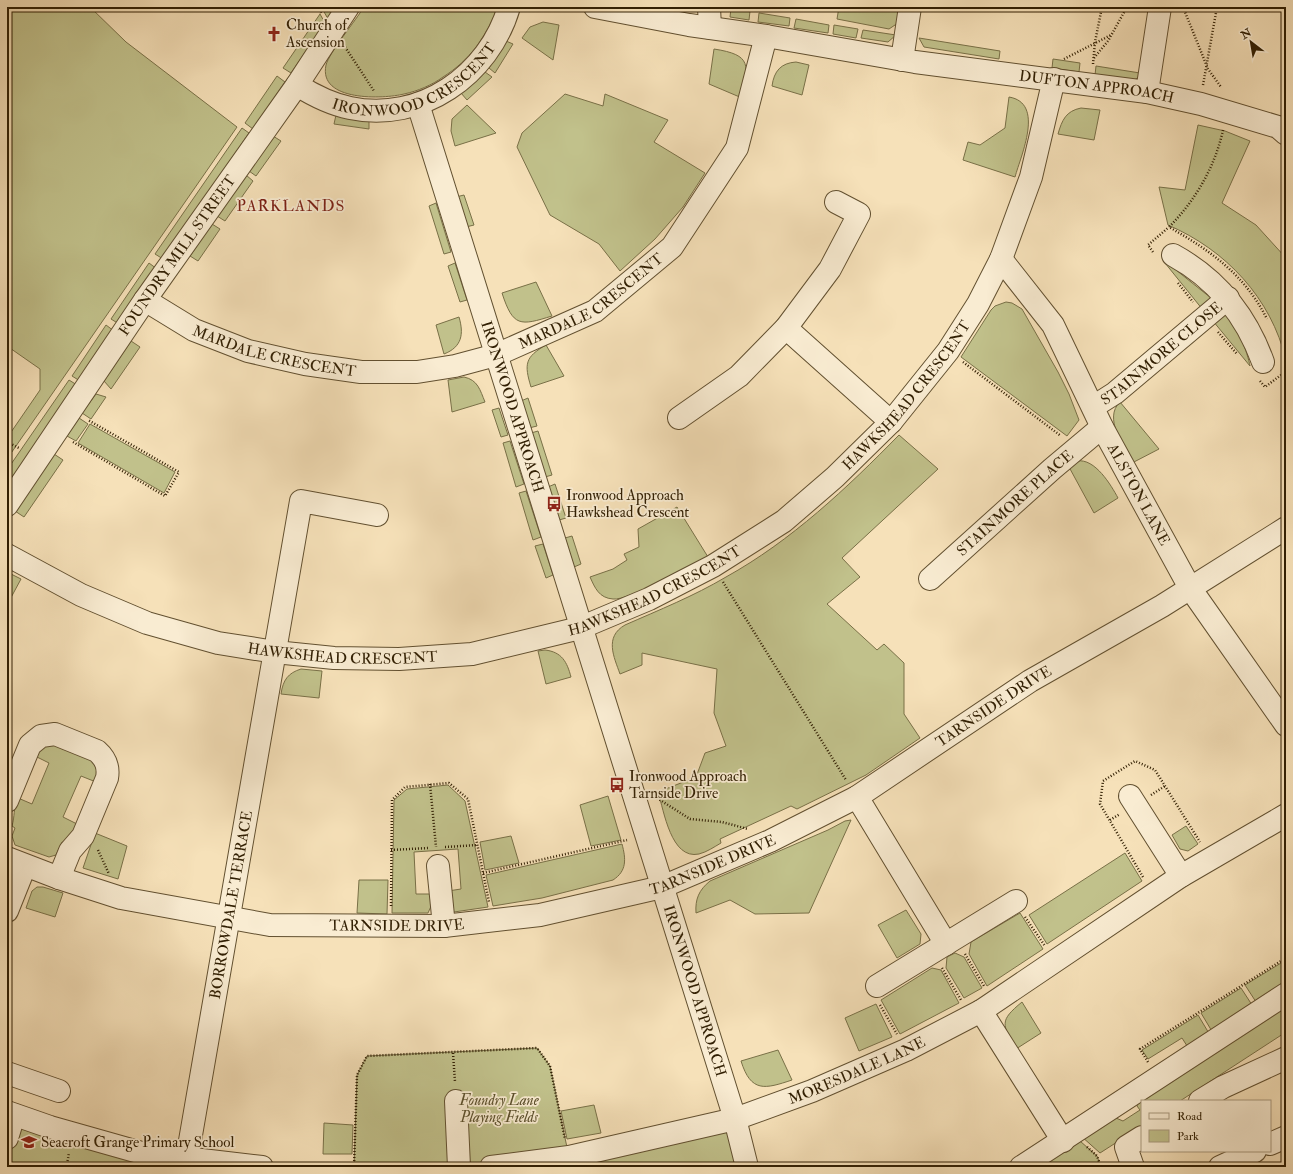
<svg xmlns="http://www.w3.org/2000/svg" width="1293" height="1174" viewBox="0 0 1293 1174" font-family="'IM FELL Double Pica',serif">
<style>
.green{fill:#c1c18b;stroke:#797047}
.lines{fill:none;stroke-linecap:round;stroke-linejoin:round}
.minor-casing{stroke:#625030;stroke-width:24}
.path{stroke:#311f03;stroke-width:2.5;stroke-dasharray:1 2;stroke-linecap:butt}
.minor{stroke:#f9ecd2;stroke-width:22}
.labels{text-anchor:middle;stroke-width:3.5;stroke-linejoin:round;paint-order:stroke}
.poi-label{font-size:15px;fill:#311f03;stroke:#f9ecd2;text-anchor:start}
.street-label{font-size:15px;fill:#311f03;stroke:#f9ecd2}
.park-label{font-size:15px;font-style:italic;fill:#5c502c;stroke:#f9ecd2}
.neighbourhood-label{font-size:16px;letter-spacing:1px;fill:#7a1f14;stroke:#f9ecd2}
</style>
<rect width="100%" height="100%" fill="#f6e1b9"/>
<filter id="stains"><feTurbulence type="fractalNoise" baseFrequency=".005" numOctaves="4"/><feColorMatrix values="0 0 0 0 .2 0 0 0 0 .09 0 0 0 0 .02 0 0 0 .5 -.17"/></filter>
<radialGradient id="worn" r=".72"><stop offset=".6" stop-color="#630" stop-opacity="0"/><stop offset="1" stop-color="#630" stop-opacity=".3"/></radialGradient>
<g class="green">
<polygon points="7,7 90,7 126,42 237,127 7,459 7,438 40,390 40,369 7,346"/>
<polygon points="325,7 336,7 328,19 323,10"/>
<path d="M364,7H498C486,37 470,60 443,77C432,85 418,91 404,94C384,99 318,102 326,65C329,53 356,20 364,7Z"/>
<polygon points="839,7 900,7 898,23 889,29 837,19"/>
<polygon points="731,8 750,11 749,20 730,17"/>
<polygon points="759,13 790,18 789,26 758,22"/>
<polygon points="320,14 325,23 291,73 283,68"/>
<polygon points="796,19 829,25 828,33 794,28"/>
<polygon points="543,22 559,25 553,60 522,38 530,27"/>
<polygon points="834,25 858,29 856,38 833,34"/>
<polygon points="863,30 896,35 888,42 861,38"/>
<polygon points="919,38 1000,51 999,59 924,47"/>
<polygon points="506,41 513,44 495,73 489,68"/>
<path d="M714,49C753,55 748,65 742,98L709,84Z"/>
<polygon points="1053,59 1080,63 1079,72 1052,68"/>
<path d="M796,62L809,65L802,95L772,86C774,71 781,63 796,62Z"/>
<polygon points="1096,66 1140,73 1140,76 1133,81 1095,75"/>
<polygon points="485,72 492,77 467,100 461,93"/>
<polygon points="277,76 285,82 253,129 245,123"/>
<polygon points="565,94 603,106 605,94 668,120 654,142 705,173 683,207 655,239 620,271 599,244 550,215 517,147 522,133"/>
<path d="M1009,97C1045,103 1021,155 1015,177L963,160L968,142L980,145L1005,128Z"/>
<polygon points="467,105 496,133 455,146 451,131 452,119"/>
<path d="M1081,108L1100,110L1094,140L1058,134C1062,120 1066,111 1081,108Z"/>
<polygon points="336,115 369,120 369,129 334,124"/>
<path d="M1198,125L1225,131L1250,141L1222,203L1256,225L1286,258V360C1271,298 1226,250 1168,225L1159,187L1185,190Z"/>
<polygon points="242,128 249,133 163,259 155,254"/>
<polygon points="273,136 281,141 256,176 249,171"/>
<polygon points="246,175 253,181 225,221 217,216"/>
<polygon points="464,195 474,225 466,227 456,197"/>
<polygon points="436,203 451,252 444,254 429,206"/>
<polygon points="212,224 220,229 198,261 190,256"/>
<polygon points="1166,262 1211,298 1203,310 1165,263"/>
<polygon points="149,263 157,269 119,324 111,319"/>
<polygon points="455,263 467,300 460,302 448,266"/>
<path d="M536,282L552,316C520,326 513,327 502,293Z"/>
<polygon points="1006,302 1012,303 1022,309 1058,372 1069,394 1079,420 1067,436 961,357 991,310 995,306"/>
<path d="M1224,314C1236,320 1248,354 1250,366L1213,321Z"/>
<path d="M459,317C464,334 462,347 444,354L436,325Z"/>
<polygon points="106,325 114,331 80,381 72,376"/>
<polygon points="131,341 140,347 111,389 104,381"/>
<path d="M546,345L564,376L531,387C524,364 525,357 546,345Z"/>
<path d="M464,377C478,380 480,390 485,402L452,412L448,380Z"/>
<polygon points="69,380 77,385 7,487 7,470"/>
<polygon points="96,394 106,397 91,419 82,413"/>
<polygon points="528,398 537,426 529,428 521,401"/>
<path d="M1120,402L1159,449L1132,463C1124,446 1103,418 1120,402Z"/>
<polygon points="499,408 508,435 501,437 492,410"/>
<polygon points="79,418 88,424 76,441 67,436"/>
<polygon points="90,424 175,472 164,493 78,443"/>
<polygon points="538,431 552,475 545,477 531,433"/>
<path d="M899,435L938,469L842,558L860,577L827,604L877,650L884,644L904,663V714L920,738L866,775L797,809L791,806L720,839L721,843C714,847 707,852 699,854C671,860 664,811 658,792L696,777L705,753L726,746L714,713L717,669L642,653V665L620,674C614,657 604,637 625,625C659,610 694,596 726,577C791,541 847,488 899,435Z"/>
<polygon points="510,441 524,484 516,487 503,443"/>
<polygon points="54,454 63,460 24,517 15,511"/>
<path d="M1077,461C1095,458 1111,485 1118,498L1094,513L1069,467Z"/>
<polygon points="555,484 566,518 559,520 548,487"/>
<polygon points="526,491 541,537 533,540 519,493"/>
<path d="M677,507L708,557C691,566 628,601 613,599C599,598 595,588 590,577L613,569L627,560L624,554L639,547L638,529Z"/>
<polygon points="572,536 581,564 574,567 565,538"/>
<polygon points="543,544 553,575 546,578 535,546"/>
<polygon points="7,572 21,579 7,605"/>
<path d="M545,650C562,652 567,662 571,677L546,684L538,651Z"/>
<path d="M301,669L322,671L319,698L281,694C283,680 288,673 301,669Z"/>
<path d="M49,743L94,761L98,771L96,782L81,776L63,817L79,825L66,843L62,842L56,855L49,857L15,845L12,836L15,828L12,826C15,816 13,809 18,798L32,804L49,763L35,756L37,752Z"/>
<polygon points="448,785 465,801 488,907 454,912 449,904 448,891 461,889 458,849 414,852 416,894 431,894 432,904 428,913 392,913 394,800 407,789"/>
<polygon points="608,796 621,840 591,846 580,805"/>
<path d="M851,820L809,913L755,914L730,900L696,913C695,899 699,890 710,881L828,830L845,821Z"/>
<polygon points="1186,826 1198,844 1188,851 1180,849 1172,835"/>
<polygon points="95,833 127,846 118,879 83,868"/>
<polygon points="511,836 519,863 485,870 480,842"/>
<path d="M622,844C626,859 627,871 613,880L542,898L493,906L486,875Z"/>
<polygon points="1125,853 1142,881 1047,944 1029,915"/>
<polygon points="359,880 388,880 387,914 357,913"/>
<polygon points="37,887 43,887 63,893 55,917 26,908 32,891"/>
<polygon points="906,910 921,934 920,944 897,958 878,925"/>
<polygon points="1020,913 1043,949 987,986 969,954 971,942"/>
<polygon points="955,953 964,957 982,988 964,998 946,968 947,957"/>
<polygon points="1286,960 1286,984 1258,1005 1245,985"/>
<polygon points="932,968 941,970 959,1003 900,1034 881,1000"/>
<polygon points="1241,988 1254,1008 1213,1033 1201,1013"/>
<path d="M1022,1002L1041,1033L1016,1049C1002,1024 999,1021 1022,1002Z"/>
<polygon points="876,1004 892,1037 859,1051 845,1018"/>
<polygon points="1286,1004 1286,1032 1180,1101 1142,1101 1142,1126 1100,1153 1081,1136 1116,1118 1123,1121 1140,1110 1137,1106 1139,1099"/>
<polygon points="1198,1015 1210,1035 1189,1049 1182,1038 1148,1059 1142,1050"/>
<polygon points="537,1048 550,1066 569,1157 735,1119 747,1167 354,1167 357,1075 367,1056"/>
<path d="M778,1050L792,1080C765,1089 751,1093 741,1061Z"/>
<polygon points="594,1105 601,1133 567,1139 561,1111"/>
<polygon points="7,1112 50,1127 262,1167 7,1167"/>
<polygon points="324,1123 353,1125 352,1154 323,1154"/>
<polygon points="1080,1141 1097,1156 1101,1167 1021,1167"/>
</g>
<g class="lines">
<defs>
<g id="minor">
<path id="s1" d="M595,7L689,25L766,36L915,62L1147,92L1201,104L1278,127L1286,134"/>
<polyline points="709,7 710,28"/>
<polyline points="902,60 910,7"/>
<path id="s2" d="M297,85C313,95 330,104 350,108C421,123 489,75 509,7"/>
<polyline points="1147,92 1160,7"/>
<path id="s3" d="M418,104L735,1119L747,1167"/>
<path d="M1173,255C1217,279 1246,315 1263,362"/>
<path id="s4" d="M1001,259L1053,325L1102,427L1190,588L1286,725"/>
<path id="s5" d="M145,300L194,330L248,351L305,364L361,372H417L455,366L496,355L595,311L672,247L737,148L766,36"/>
<polyline points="786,328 891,422"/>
<path id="s6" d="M1093,407L1115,393L1228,298"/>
<polyline points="679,418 739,376 786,328 830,269 859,214 836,202"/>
<path id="s7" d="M7,505L145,300L297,85L348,7"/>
<path id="s8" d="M7,555L81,595L147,623L218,643L275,652L334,658L399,659L472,654L580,628L649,599L713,566L784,521L835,477L891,422L948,351L978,304L1001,259L1031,177L1054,79"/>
<path id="s9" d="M930,579L1052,469L1102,427"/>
<polyline points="1130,796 1181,876"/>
<polyline points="857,797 946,944"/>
<path d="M7,801L30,745L41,736L55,734L97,751C106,759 109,767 107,778L83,836L70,851L59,878"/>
<path id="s10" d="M7,858L59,878L121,898L270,925L444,926L540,915L662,887L770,841L857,797L1030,681L1162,606L1286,528"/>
<polyline points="438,866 444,926"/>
<polyline points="7,911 25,866"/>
<polyline points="877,986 1016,901"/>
<polyline points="981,1011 1063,1141"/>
<polyline points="7,1073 59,1091"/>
<polyline points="456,1101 459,1167"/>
<polyline points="1200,1101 1223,1087 1286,1058"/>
<polyline points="7,1112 50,1127 142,1153 262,1167"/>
<polyline points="7,1138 14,1115"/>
<polyline points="1270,1144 1286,1137"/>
<path id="s11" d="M187,1158L301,501L377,515"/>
<path id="s12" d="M491,1167L569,1157L735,1119L812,1091L906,1050L981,1011L1181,876L1286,815"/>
<polyline points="1021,1167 1286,994"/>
<polyline points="1133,1167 1126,1147 1142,1137"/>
<polyline points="1220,1167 1255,1151"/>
</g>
</defs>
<use href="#minor" class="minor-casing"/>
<g class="path">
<polyline points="318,7 321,13"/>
<polyline points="1183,7 1208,69 1221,87"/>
<polyline points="345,47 374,91"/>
<polyline points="1094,58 1108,41 1127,7"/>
<polyline points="1064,59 1111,35"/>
<polyline points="1093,64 1095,42 1102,7"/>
<polyline points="1203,85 1217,7"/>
<path d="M1223,130C1215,167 1195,201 1169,227C1211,251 1245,275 1267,319"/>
<polyline points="1153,252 1148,245 1169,227"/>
<polyline points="1178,283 1193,302"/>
<polyline points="1218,332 1237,354"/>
<polyline points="963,362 1061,436"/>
<polyline points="1260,381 1265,387 1285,372 1284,363"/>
<polyline points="7,442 19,448"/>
<polyline points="73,442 165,496 179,472 88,420"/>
<polyline points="723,582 846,780"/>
<polyline points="430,784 436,847"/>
<polyline points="1151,795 1165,786"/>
<polyline points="657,798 690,819 722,822 748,829"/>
<polyline points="1110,820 1120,814"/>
<polyline points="445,847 478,845"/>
<polyline points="98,850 109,874"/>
<polyline points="391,850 428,848"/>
<polyline points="483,873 627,840"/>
<polyline points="1143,877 1100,804 1103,781 1135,761 1155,770 1200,842"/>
<polyline points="391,906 392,800 405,787 449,783 468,799 489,902"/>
<polyline points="1025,917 1045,946"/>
<polyline points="965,954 984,986"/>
<polyline points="942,968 961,1000"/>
<polyline points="880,1005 897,1034"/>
<polyline points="453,1053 455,1082"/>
<polyline points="1148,1062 1140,1049 1286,958"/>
<polyline points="1087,1147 1097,1156 1101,1167"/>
<polyline points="67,1164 69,1153"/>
<polyline points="354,1167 357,1075 367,1056 537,1048 550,1066 565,1139"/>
</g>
<use href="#minor" class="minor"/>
</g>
<defs>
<symbol id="church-bare" viewBox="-9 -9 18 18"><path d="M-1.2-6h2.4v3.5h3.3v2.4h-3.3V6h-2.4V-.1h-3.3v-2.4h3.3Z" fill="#8f2418" stroke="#f9ecd2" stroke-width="2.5" paint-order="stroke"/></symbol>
<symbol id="bus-bare" viewBox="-9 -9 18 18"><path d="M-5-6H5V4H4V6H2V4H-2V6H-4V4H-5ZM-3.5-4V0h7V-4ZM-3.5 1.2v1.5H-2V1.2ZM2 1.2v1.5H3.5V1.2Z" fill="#8f2418" stroke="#f9ecd2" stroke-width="2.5" paint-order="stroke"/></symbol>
<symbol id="school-bare" viewBox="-9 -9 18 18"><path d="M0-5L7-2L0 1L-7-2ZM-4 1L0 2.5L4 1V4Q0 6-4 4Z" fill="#8f2418" stroke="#f9ecd2" stroke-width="2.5" paint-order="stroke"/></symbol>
</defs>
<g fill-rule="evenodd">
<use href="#church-bare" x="263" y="23" width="22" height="22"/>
<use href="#bus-bare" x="543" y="493" width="22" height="22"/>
<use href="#bus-bare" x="606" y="774" width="22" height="22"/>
<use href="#school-bare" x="18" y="1131" width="22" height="22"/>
</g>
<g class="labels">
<g class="poi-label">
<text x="286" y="30">Church of<tspan x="286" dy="17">Ascension</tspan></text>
<text x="566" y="500">Ironwood Approach<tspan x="566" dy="17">Hawkshead Crescent</tspan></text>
<text x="629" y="781">Ironwood Approach<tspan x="629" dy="17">Tarnside Drive</tspan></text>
<text x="41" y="1147">Seacroft Grange Primary School</text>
</g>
<g class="street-label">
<text dy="5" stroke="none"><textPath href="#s2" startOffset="132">IRONWOOD CRESCENT</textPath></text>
<text dy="5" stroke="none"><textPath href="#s1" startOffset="508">DUFTON APPROACH</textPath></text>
<text dy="5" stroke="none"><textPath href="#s7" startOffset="302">FOUNDRY MILL STREET</textPath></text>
<text dy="5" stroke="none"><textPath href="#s5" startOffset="477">MARDALE CRESCENT</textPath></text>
<text dy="5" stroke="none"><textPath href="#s5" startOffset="141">MARDALE CRESCENT</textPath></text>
<text dy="5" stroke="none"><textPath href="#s6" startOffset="87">STAINMORE CLOSE</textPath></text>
<text dy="5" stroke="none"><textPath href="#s8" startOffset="1003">HAWKSHEAD CRESCENT</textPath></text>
<text dy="5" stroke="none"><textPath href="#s3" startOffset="317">IRONWOOD APPROACH</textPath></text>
<text dy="5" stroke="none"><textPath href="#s4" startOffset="274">ALSTON LANE</textPath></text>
<text dy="5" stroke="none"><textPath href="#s9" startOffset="114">STAINMORE PLACE</textPath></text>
<text dy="5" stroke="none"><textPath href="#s8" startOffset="679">HAWKSHEAD CRESCENT</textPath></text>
<text dy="5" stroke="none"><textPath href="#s8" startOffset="355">HAWKSHEAD CRESCENT</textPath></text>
<text dy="5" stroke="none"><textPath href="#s10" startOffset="1047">TARNSIDE DRIVE</textPath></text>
<text dy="5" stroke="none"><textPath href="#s10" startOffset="723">TARNSIDE DRIVE</textPath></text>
<text dy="5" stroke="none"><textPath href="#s11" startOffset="257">BORROWDALE TERRACE</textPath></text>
<text dy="5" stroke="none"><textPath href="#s10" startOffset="399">TARNSIDE DRIVE</textPath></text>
<text dy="5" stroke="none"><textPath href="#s3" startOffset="929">IRONWOOD APPROACH</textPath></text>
<text dy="5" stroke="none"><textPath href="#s12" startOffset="380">MORESDALE LANE</textPath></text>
</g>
<g class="park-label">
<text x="499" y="1105">Foundry Lane<tspan x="499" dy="17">Playing Fields</tspan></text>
</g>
<g class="neighbourhood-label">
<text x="291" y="211">PARKLANDS</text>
</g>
</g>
<rect width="1293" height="1174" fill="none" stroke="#f6e1b9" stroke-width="24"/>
<rect x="8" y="8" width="1277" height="1158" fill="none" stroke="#311f03" stroke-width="2"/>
<rect x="12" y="12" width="1269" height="1150" fill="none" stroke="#311f03"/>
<rect x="1141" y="1100" width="130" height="52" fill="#f9ecd2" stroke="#a99a7f"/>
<rect x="1149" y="1113" width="20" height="6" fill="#f9ecd2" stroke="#a99a7f"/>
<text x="1177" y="1120" font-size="12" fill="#311f03">Road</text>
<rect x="1149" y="1130" width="20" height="12" fill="#c1c18b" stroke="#a99a7f"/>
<text x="1177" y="1140" font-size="12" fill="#311f03">Park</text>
<g transform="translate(1251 42) rotate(329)" stroke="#f9ecd2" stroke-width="3" paint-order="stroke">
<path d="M0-3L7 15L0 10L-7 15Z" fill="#311f03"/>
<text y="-6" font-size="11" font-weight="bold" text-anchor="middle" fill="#311f03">N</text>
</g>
<rect width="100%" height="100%" filter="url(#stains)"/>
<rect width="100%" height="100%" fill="url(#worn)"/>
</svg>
